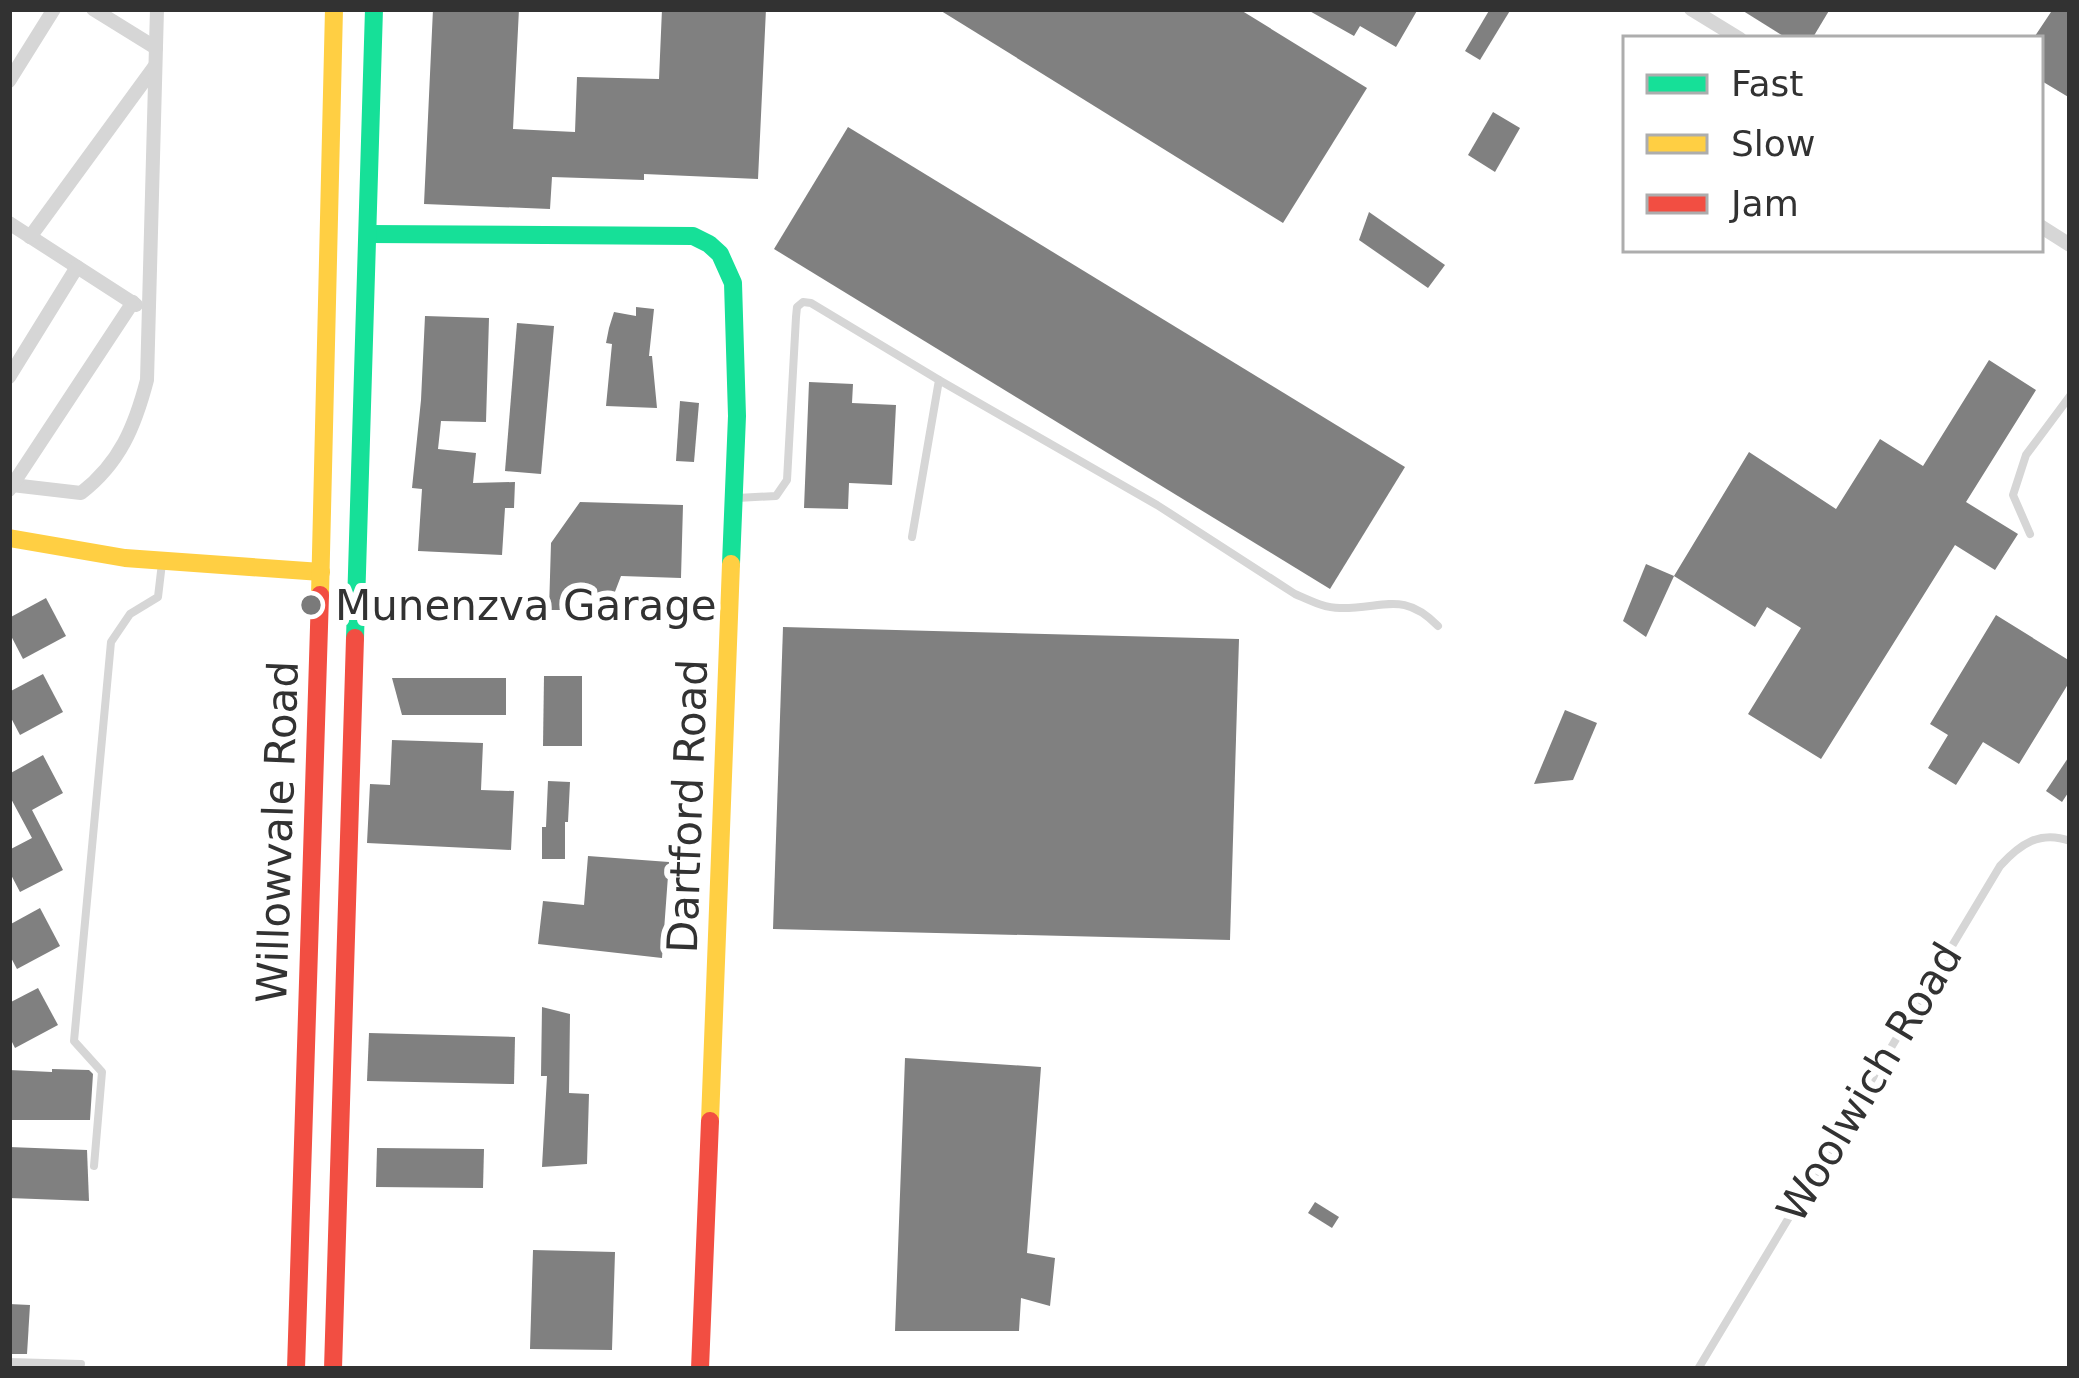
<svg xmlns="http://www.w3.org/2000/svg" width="2079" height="1378" viewBox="0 0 2079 1378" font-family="'DejaVu Sans',sans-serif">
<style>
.building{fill:#808080}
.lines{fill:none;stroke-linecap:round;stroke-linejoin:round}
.lane{stroke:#d6d6d6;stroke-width:8}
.street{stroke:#d6d6d6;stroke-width:14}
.fast{stroke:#16e098;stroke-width:18}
.slow{stroke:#ffcf43;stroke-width:18}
.jam{stroke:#f24e42;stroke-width:18}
.poi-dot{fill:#7a7a7a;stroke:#fff;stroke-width:4.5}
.labels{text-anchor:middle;stroke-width:12;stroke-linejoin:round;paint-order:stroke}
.poi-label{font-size:42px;fill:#323232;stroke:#fff;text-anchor:start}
.street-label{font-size:42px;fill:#323232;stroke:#fff}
</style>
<rect width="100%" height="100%" fill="#fff"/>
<g class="building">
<polygon points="433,9 519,9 513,129 575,132 577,77 659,79 662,9 766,9 758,179 644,174 644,180 552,177 550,209 424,204"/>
<polygon points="938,9 1239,9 1367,88 1283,223"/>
<polygon points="1306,9 1418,9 1396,47 1360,26 1354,36"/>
<polygon points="1490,9 1511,9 1480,60 1465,51"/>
<polygon points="1740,9 1830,9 1812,39 1788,39"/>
<polygon points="2053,9 2070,9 2070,98 2040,80 2040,39 2033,39"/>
<polygon points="1493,112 1520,128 1495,172 1468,155"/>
<polygon points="848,127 1405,467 1330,589 774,249"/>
<polygon points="1369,212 1445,265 1428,288 1359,240"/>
<polygon points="636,307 654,309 649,356 652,356 657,408 606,406 612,344 606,343 609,328 614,312 636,316"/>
<polygon points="425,316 489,318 486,422 441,421 438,449 476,453 473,483 515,482 514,508 505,508 502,555 418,551 422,489 412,488 421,400"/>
<polygon points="517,323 554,326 541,474 505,471"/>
<polygon points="1989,360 2036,390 1966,502 2018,534 1995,570 1955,545 1821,759 1748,714 1801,628 1767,607 1755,627 1674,576 1749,452 1836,509 1880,439 1923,466"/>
<polygon points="809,382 853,384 852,403 896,405 892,485 849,483 848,509 804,508"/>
<polygon points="680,401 699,403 694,462 676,461"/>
<polygon points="580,502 683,505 681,578 621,576 608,610 549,610 551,543"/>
<polygon points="1646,564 1674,576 1646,637 1623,621"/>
<polygon points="46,598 66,636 23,659 9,632 9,618"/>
<polygon points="1996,615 2070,661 2070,681 2019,764 1983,742 1956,785 1928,768 1948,735 1930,724"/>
<polygon points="783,627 1239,639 1230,940 773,929"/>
<polygon points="43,674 63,712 20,735 9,714 9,692"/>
<polygon points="544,676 582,676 582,746 543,746"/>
<polygon points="392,678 506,678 506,715 402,715"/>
<polygon points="1565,710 1597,723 1573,780 1534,784"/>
<polygon points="392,740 483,743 481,790 514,791 511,850 367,843 370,784 390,785"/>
<polygon points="43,755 63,793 32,810 63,870 20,892 9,871 9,850 32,838 9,795 9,774"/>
<polygon points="2070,755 2070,790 2062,802 2046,791"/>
<polygon points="548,781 570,782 568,822 565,822 565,859 542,859 542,827 546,827"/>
<polygon points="588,856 669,862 662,958 538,944 543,901 584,905"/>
<polygon points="40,908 60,946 17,969 9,954 9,925"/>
<polygon points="38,988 58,1025 15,1048 9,1036 9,1003"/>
<polygon points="542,1007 570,1014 569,1093 589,1094 587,1164 542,1167 547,1076 541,1076"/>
<polygon points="369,1033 515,1037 514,1084 367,1081"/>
<polygon points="905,1058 1041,1067 1027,1253 1055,1258 1050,1306 1021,1298 1019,1331 895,1331"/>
<polygon points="52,1069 89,1070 93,1074 90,1120 9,1120 9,1070 52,1072"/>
<polygon points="9,1147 87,1150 89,1201 9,1198"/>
<polygon points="377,1148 484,1149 483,1188 376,1187"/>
<polygon points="1315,1202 1339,1217 1332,1228 1308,1213"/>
<polygon points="533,1250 615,1252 612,1350 530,1349"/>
<polygon points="9,1304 30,1305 27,1354 9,1354"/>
</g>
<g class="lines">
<g class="lane">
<path d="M939,380L1157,505L1295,594C1309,600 1324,608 1340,608C1383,609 1403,590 1438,626"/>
<polyline points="737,498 776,496 787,480 796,317 797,307 803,302 811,303 939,380 912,537"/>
<polyline points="2030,534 2013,495 2026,455 2070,396"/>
<polyline points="94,1166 102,1072 74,1041 111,642 130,614 158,597 162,563"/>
<polyline points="9,1362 81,1364"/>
<path d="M1698,1369L2000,866C2020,844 2040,830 2070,841"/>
</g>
<g class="street">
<polyline points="93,9 156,48"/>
<polyline points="1691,9 1740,39"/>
<polyline points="9,81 54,9"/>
<polyline points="9,223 136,305"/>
<polyline points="2040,226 2070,245"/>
<polyline points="30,237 155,66"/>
<polyline points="9,377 77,267"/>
<path d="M12,485L81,493C120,463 135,426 147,380L157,9"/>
<polyline points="9,490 133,302"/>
</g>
<g class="fast">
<polyline points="368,234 693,236 709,244 720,254 733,283 737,416 731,564"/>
<polyline points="355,638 374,9"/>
</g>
<g class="slow">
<polyline points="9,538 125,558 321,572"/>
<polyline points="320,595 334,9"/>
<polyline points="710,1121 731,564"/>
</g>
<g class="jam">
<polyline points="296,1369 320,595"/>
<polyline points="333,1369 355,638"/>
<polyline points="700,1369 710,1121"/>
</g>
</g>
<circle class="poi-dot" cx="311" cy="605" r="12"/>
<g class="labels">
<g class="poi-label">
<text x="335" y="620">Munenzva Garage</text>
</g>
<g class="street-label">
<text transform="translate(687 806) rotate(-88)" y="15">Dartford Road</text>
<text transform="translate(277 832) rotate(-88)" y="15">Willowvale Road</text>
<text transform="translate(1869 1082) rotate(-59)" y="15">Woolwich Road</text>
</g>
</g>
<rect width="2079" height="1378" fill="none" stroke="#323232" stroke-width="24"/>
<rect x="1623" y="36" width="420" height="216" fill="#ffffff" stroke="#adadad" stroke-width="3"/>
<rect x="1647" y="75" width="60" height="18" fill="#16e098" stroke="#adadad" stroke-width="3"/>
<text x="1731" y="96" font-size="36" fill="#323232">Fast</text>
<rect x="1647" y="135" width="60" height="18" fill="#ffcf43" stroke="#adadad" stroke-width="3"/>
<text x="1731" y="156" font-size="36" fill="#323232">Slow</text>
<rect x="1647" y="195" width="60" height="18" fill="#f24e42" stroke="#adadad" stroke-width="3"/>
<text x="1731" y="216" font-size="36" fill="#323232">Jam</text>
</svg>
